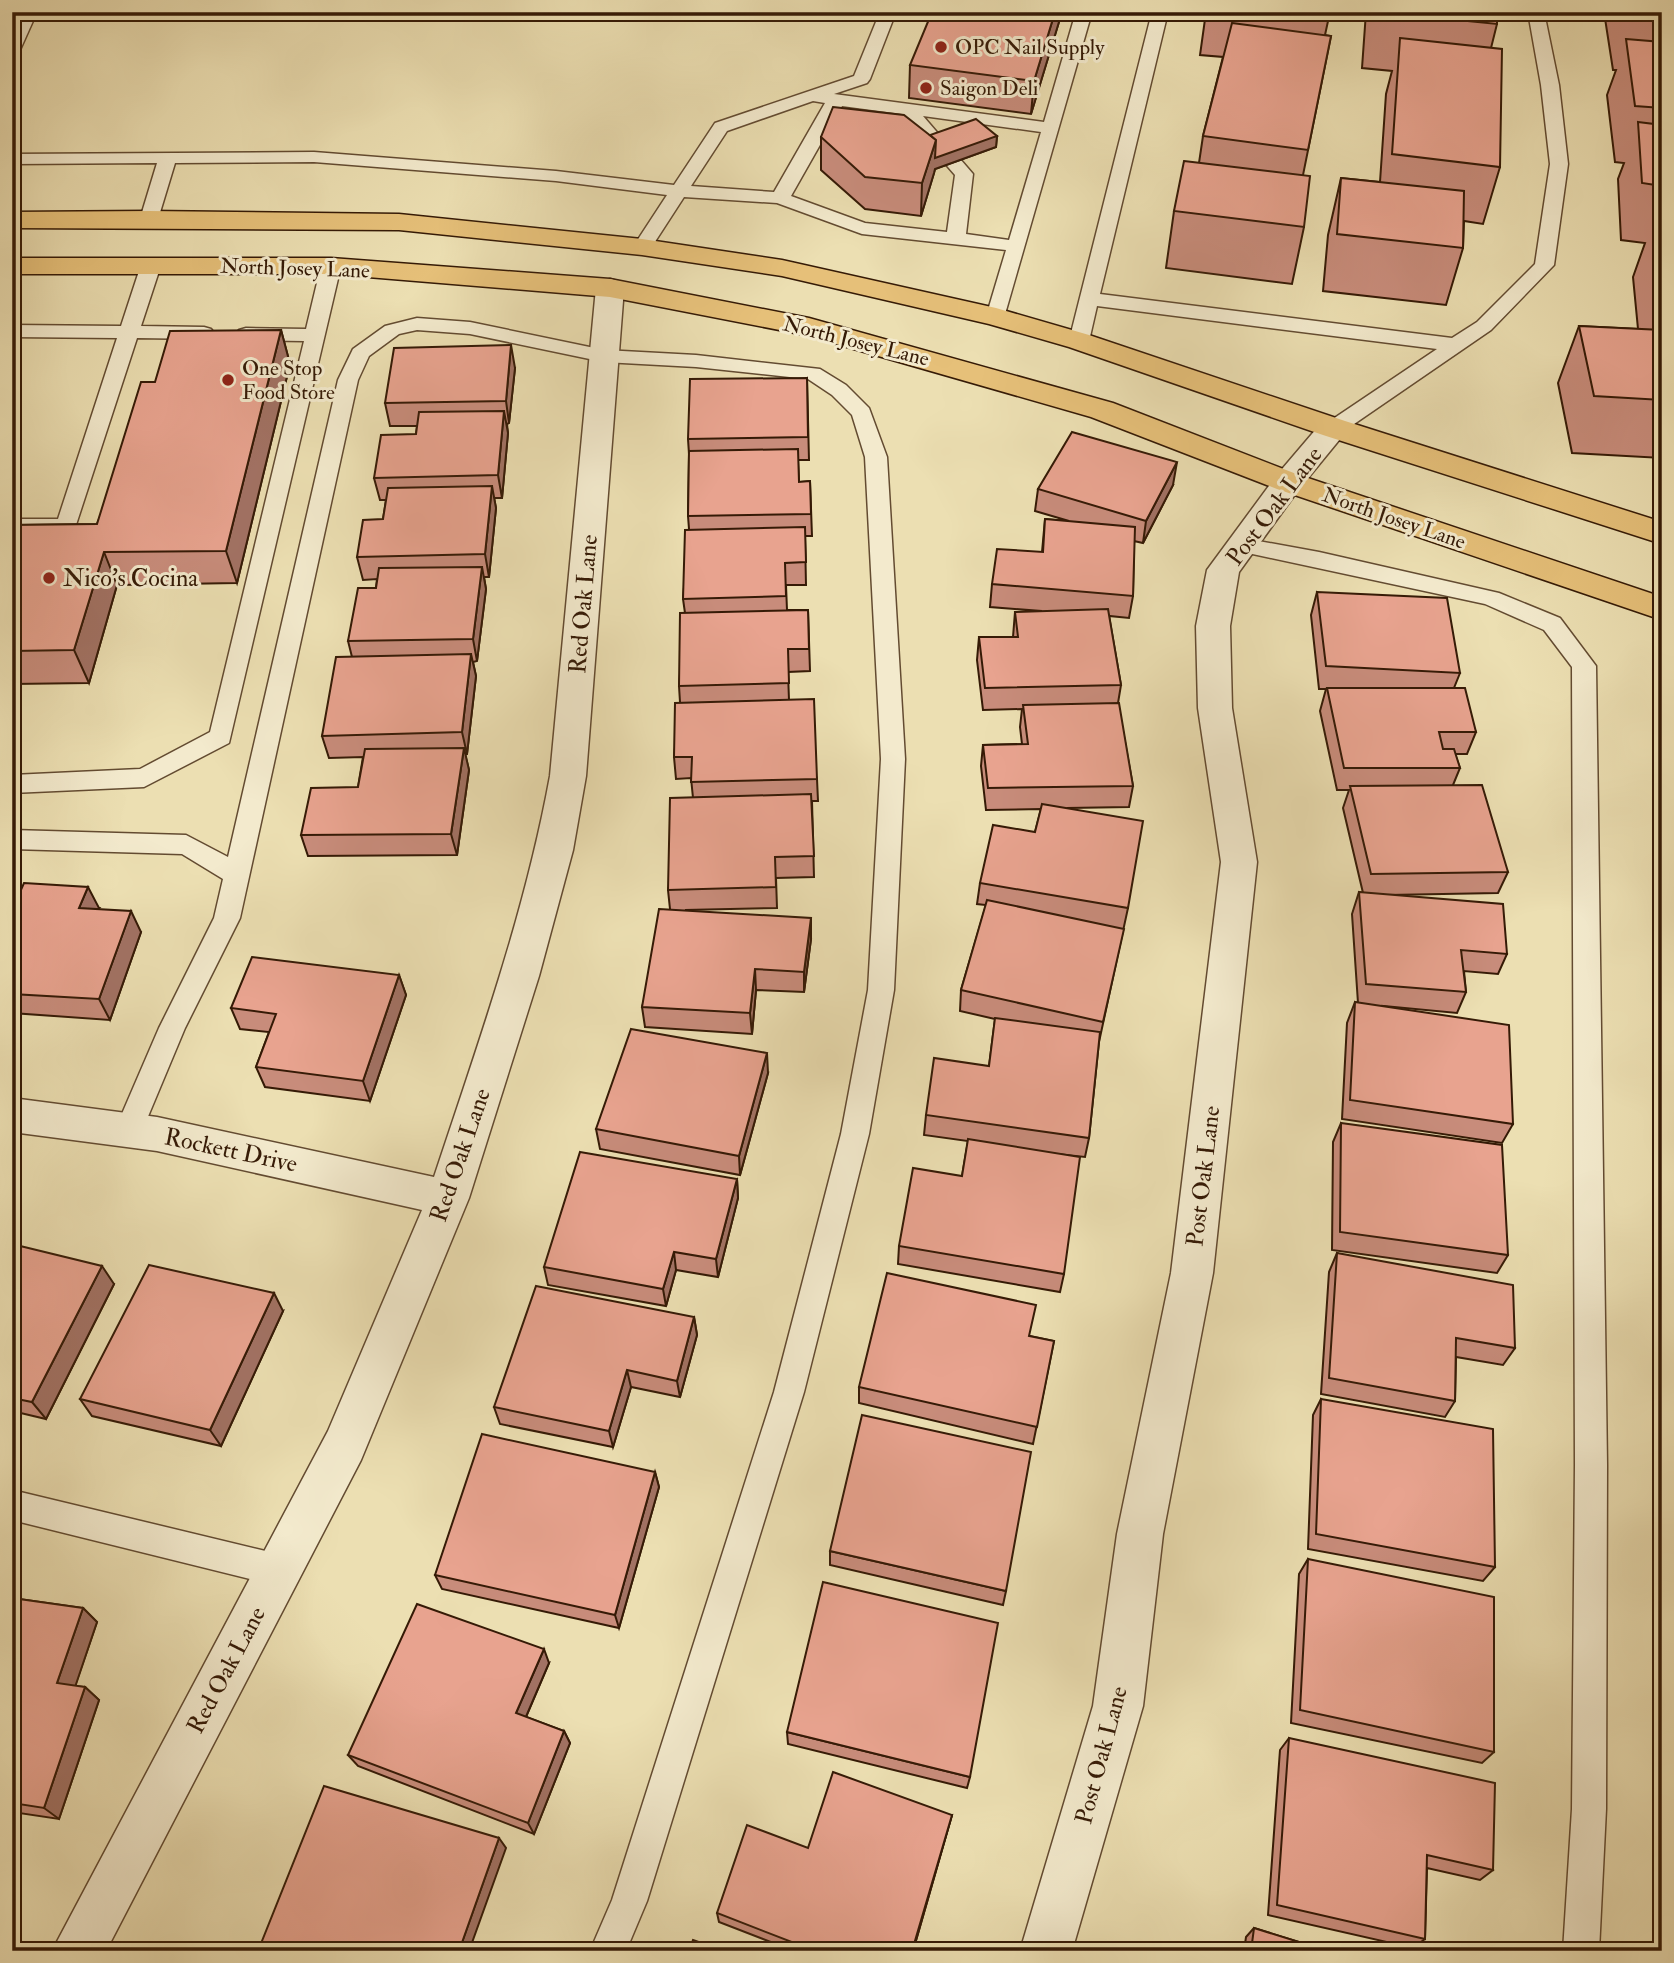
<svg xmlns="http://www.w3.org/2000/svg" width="1674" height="1963" viewBox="0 0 1674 1963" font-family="'IM FELL Double Pica',serif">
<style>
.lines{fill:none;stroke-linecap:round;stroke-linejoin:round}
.lane-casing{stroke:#634b31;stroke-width:3}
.street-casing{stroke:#634b31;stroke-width:3}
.primary-casing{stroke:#351a06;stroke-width:3}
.lane{fill:#f3eacd;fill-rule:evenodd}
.street{fill:#f3eacd;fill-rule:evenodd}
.primary{fill:#e6c079;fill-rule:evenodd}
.wall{fill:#c88c7b;stroke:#351a06;stroke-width:2}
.shaded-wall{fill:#a27264;stroke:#351a06;stroke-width:2}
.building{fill:#e8a38f;stroke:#351a06;stroke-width:2}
.poi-dot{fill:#8f2418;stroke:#f3eacd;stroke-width:2.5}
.labels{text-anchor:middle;stroke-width:6;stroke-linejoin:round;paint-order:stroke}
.far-poi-label{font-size:21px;fill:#351a06;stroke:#f3eacd;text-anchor:start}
.far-street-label{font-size:21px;fill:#351a06;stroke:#f3eacd}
.street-label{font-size:24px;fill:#351a06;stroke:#f3eacd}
.poi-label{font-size:24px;fill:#351a06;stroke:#f3eacd;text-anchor:start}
</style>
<rect width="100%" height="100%" fill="#ecdfb2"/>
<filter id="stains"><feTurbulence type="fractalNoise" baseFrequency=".00286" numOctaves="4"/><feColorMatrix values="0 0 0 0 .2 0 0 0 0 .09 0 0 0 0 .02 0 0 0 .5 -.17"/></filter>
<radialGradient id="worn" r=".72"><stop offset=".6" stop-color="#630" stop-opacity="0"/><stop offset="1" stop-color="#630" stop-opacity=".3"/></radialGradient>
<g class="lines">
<defs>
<g id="lane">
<polygon points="21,12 37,12 20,50 12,55 12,31"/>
<path d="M880,12H896L870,79L867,83L834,94L1044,122L1076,12H1092L1003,321H989L986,317L1006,250L862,234L777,203L684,197L649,251L642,253L633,247L667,195L556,181L314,162L175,163L158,219L149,225L140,219L157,163L12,164V154L314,152L556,171L674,185L715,123L854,76ZM813,101L825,103L774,192L691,186L727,131ZM842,106L902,114L955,175L947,232L865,223L791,196ZM923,116L1041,132L1009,240L966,234L973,174Z"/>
<polygon points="1152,12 1168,12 1100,294 1452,338 1477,322 1535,264 1550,164 1541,85 1528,12 1544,12 1559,85 1568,164 1554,265 1491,330 1341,433 1327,433 1324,428 1327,423 1437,349 1097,306 1089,341 1086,345 1072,345 1069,341"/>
<polygon points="151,259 161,265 141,326 204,327 211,329 214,333 211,337 204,339 137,338 74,531 12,533 12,519 58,519 117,338 12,337 12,325 121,326 141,265"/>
<polygon points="331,260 341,266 229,743 144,787 12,793 12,775 140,769 210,732 304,341 246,340 239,338 236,334 239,330 246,328 306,329 321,266"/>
<polygon points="417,318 470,322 604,350 696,355 820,369 846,385 869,408 887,457 905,759 894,990 869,1134 804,1392 647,1901 626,1951 590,1951 612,1900 774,1392 841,1134 868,990 881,759 865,457 852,415 832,395 808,379 696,367 604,362 470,334 417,330 399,334 369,356 358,380 240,918 185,1028 139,1138 129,1142 119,1138 115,1130 159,1028 214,918 223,879 182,854 12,849 12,830 186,835 228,857 338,380 353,349 385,326"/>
<polygon points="1242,538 1319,552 1499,593 1560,618 1596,666 1607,1465 1606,1809 1599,1951 1563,1951 1572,1809 1575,1465 1572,667 1544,630 1485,604 1234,550 1231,545 1234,540"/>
<polygon points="12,1490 278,1554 289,1559 294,1570 289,1581 278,1586 12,1520"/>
</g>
<g id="street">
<path d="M610,279L620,282L624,288L586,776L573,850L539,976L469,1198L361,1460L106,1951H52L328,1431L422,1210L157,1151L12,1132V1098L157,1117L434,1177C478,1044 525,913 550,776L596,288L600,282Z"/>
<polygon points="1334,418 1345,421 1349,428 1299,489 1239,572 1230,626 1232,708 1257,862 1213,1273 1163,1534 1143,1706 1072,1951 1020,1951 1093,1706 1117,1534 1171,1273 1221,862 1198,708 1196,626 1207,570 1277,475 1323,421"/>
</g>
<g id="primary">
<polygon points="149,211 399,214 642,239 782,260 996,308 1089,335 1345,421 1662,522 1662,544 1323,435 1069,347 989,324 782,276 642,255 399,230 12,228 12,212"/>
<polygon points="12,258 331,258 610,279 809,318 1113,403 1299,475 1662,597 1662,620 1277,489 1091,417 805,335 610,297 331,274 12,274"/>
</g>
</defs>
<use href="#lane" class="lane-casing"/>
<use href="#street" class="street-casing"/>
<use href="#primary" class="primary-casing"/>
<use href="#lane" class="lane"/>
<use href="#street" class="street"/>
<use href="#primary" class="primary"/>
</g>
<g class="wall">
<polygon points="1062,12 1031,114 909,98 910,65"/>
<polygon points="1206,12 1330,12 1325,35 1331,36 1303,175 1304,227 1292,284 1166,268 1174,211 1199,163 1203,136 1223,57 1200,55"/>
<polygon points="1366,12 1497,12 1497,24 1491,48 1500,167 1483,224 1464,221 1463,248 1446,305 1323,291 1328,235 1341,178 1380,182 1386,94 1392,71 1362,68"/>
<polygon points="1604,12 1662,12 1662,458 1572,453 1558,383 1579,326 1638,329 1633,277 1645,243 1621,240 1618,179 1624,163 1615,162 1607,95 1616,70 1613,70"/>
<polygon points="930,135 997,136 996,147 935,169 934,173 921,216 865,209 821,170 821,137"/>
<polygon points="281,330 290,364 237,583 117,585 89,683 12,684 12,525 97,524 155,382"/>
<polygon points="515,368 509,423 507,424 508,433 502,498 494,498 496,508 489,577 484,577 486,589 477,661 473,662 476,676 467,754 465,754 469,770 457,855 308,856 301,835 358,787 363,757 329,758 322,736 352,657 348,641 376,588 377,579 363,580 357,557 383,519 386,500 380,500 374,478 416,434 417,426 390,426 385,403"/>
<polygon points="807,378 809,460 798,460 799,482 810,481 812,536 805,536 806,585 786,585 787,610 808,610 810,671 788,672 789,700 817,779 818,801 812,801 814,877 776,878 777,908 685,910 811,939 804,992 756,990 752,1034 645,1027 642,1007 670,909 668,890 693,798 691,778 676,779 674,757 680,702 679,686 685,613 683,599 689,529 688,516 689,454 688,439"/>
<polygon points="1173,485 1143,543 1134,541 1133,596 1129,618 1109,616 1121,685 1118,703 1133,786 1129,807 1068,808 1128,908 1099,1042 1089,1138 1085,1157 1058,1154 1064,1274 1060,1292 898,1264 899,1246 962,1176 968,1141 924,1135 926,1115 989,1066 995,1019 960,1011 961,990 986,905 977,904 980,883 1035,832 1041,809 986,810 981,766 983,745 1022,744 1020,727 1022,709 983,710 977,660 979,637 1013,637 1015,612 1042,611 990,607 992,584 1042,552 1045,519 1069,521 1035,511 1038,489"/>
<polygon points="1317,592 1460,673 1454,688 1476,732 1467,754 1455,754 1460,768 1453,785 1508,872 1498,893 1387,895 1507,954 1498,974 1464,971 1466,992 1457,1013 1384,1006 1513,1124 1502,1143 1342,1119 1347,1023 1355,1002 1358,1003 1352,914 1359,892 1363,893 1343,808 1349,790 1337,790 1320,711 1326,689 1319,689 1311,615"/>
<polygon points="99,908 98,909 141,932 110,1020 12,1013 12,910"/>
<polygon points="399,975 406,995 370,1101 265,1087 256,1067 269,1032 240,1029 231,1008"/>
<polygon points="768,1073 740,1175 600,1149 596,1129"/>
<polygon points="1341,1123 1508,1255 1497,1273 1332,1250 1333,1142"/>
<polygon points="737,1179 738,1198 718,1277 676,1270 666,1306 548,1285 544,1267"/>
<polygon points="12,1244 114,1284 46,1419 12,1411"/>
<polygon points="1337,1253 1515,1348 1503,1365 1456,1357 1455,1401 1445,1417 1321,1394 1329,1272"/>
<polygon points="283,1311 221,1446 92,1416 80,1399"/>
<polygon points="694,1317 697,1335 680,1397 631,1387 613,1447 500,1424 494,1407"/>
<polygon points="1030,1336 1054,1341 1033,1444 859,1403 859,1387"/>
<polygon points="1321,1399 1495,1567 1483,1581 1308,1549 1313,1415"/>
<polygon points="655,1472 659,1487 619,1628 442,1589 435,1575"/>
<polygon points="830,1551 1006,1591 1003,1605 830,1565"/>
<polygon points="1308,1559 1494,1752 1482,1763 1291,1723 1299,1574"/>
<polygon points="12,1598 83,1608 97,1622 75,1686 85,1687 99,1700 59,1819 12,1812"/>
<polygon points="549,1663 526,1717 564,1731 570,1743 534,1834 358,1766 348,1755"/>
<polygon points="787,1732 970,1777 967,1788 788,1744"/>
<polygon points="1289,1738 1493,1870 1480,1880 1427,1868 1425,1939 1413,1948 1268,1915 1280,1750"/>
<polygon points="952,1815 913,1951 794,1951 719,1922 717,1913 808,1848"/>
<polygon points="1254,1928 1328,1951 1244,1951 1246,1937"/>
</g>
<g class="shaded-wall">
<polygon points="1055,12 1062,12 1031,114 1034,81"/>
<polygon points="997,136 996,147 935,169 934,173 921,216 922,183 936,140"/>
<polygon points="281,330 290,364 237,583 226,551"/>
<polygon points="511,345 515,368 509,423 506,401"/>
<polygon points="504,411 508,433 502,498 498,475"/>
<polygon points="1177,462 1173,485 1143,543 1146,521"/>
<polygon points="492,486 496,508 489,577 485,554"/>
<polygon points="104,552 117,585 89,683 74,650"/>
<polygon points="482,567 486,589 477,661 473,639"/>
<polygon points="471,654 476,676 467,754 462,732"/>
<polygon points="464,748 469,770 457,855 451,834"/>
<polygon points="88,887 99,908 90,929 79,908"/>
<polygon points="131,911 141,932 110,1020 99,999"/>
<polygon points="811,918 811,939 804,992 804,972"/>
<polygon points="755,969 756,990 752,1034 750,1013"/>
<polygon points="399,975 406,995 370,1101 363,1081"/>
<polygon points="767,1053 768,1073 740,1175 739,1156"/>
<polygon points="737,1179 738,1198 718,1277 716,1259"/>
<polygon points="674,1252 676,1270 666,1306 663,1289"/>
<polygon points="102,1266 114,1284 46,1419 32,1402"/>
<polygon points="274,1293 283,1311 221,1446 210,1430"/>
<polygon points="694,1317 697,1335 680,1397 677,1381"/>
<polygon points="627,1370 631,1387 613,1447 609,1431"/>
<polygon points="655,1472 659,1487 619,1628 615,1615"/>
<polygon points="83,1608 97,1622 72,1696 57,1683"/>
<polygon points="544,1649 549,1663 522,1726 516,1713"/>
<polygon points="85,1687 99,1700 59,1819 44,1808"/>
<polygon points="564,1731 570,1743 534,1834 528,1823"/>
<polygon points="952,1815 913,1951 912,1951"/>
<polygon points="499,1838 506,1848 469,1951 459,1951"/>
</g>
<g class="building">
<polygon points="932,12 1055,12 1034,81 910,65"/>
<polygon points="1376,12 1497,12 1497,24"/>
<polygon points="1631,12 1662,12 1662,16 1631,14"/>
<polygon points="1232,23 1331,36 1308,150 1203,136"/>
<polygon points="1400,38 1502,49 1500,167 1392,154"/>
<polygon points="1626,39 1662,42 1662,108 1635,106"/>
<polygon points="833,107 904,115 936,140 922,183 865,177 821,137"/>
<polygon points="976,119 997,136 935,158 936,140 930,135"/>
<polygon points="1638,122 1662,125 1662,186 1642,183"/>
<polygon points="1184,161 1310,176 1304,227 1174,211"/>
<polygon points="1341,178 1464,191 1463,248 1337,234"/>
<polygon points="1654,220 1662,220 1662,283"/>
<polygon points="1579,326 1662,330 1662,400 1594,396"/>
<polygon points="281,330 226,551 104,552 74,650 12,651 12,525 97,524 141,382 155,382 170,331"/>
<polygon points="511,345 506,401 385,403 394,348"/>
<polygon points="807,378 808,437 688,439 690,379"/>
<polygon points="504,411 498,475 374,478 381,435 416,434 419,412"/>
<polygon points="1072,432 1177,462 1146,521 1038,489"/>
<polygon points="798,449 799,482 810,481 811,514 688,516 689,451"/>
<polygon points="492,486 485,554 357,557 363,520 383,519 388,488"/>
<polygon points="1045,519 1135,527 1133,596 992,584 997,549 1043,552"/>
<polygon points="805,527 806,562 785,563 786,596 683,599 685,530"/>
<polygon points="482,567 473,639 348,641 358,588 376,588 379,568"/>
<polygon points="1317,592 1447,598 1460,673 1326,666"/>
<polygon points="1108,609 1121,685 985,688 979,637 1018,637 1015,612"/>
<polygon points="808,610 809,649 788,649 789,683 679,686 680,613"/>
<polygon points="471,654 462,732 322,736 336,657"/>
<polygon points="1327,688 1465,688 1476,732 1439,732 1443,749 1454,749 1460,768 1344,768"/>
<polygon points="814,699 817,779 691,782 692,757 674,757 675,703"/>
<polygon points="1119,703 1133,786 988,788 983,745 1028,744 1023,705"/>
<polygon points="464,748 451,834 301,835 311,788 358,787 365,749"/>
<polygon points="1482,785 1508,872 1371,874 1350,786"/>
<polygon points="811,794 814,856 775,857 776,887 668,890 670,798"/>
<polygon points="1042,804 1143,821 1128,908 980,883 993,825 1035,832"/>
<polygon points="24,883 88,887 79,908 131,911 99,999 12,994 12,910"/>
<polygon points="1359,892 1503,904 1507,954 1461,950 1466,992 1366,984"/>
<polygon points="987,900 1124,929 1103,1022 961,990"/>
<polygon points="659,909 811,918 804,972 755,969 750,1013 642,1007"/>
<polygon points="252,957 399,975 363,1081 256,1067 276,1014 231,1008"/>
<polygon points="1355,1002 1509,1025 1513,1124 1350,1100"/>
<polygon points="995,1018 1100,1032 1089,1138 926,1115 934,1058 989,1066"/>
<polygon points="631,1029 767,1053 739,1156 596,1129"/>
<polygon points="1341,1123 1502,1145 1508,1255 1340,1232"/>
<polygon points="968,1139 1080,1157 1064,1274 899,1246 913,1168 962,1176"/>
<polygon points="580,1152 737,1179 716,1259 674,1252 663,1289 544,1267"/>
<polygon points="12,1244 102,1266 32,1402 12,1398"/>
<polygon points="1337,1253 1513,1285 1515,1348 1456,1338 1455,1401 1329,1378"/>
<polygon points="149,1265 274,1293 210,1430 80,1399"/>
<polygon points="887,1273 1036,1305 1029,1336 1054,1341 1037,1427 859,1387"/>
<polygon points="536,1286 694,1317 677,1381 627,1370 609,1431 494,1407"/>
<polygon points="1321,1399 1493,1429 1495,1567 1316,1534"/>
<polygon points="862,1415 1031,1452 1006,1591 830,1551"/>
<polygon points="482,1434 655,1472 615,1615 435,1575"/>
<polygon points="1308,1559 1494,1597 1494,1752 1300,1710"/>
<polygon points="823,1582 998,1623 970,1777 787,1732"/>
<polygon points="12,1598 83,1608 57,1683 85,1687 44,1808 12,1803"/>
<polygon points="417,1604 544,1649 516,1713 564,1731 528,1823 348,1755"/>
<polygon points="1289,1738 1495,1783 1493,1870 1427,1855 1425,1939 1277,1905"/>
<polygon points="833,1772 952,1815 912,1951 815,1951 717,1913 747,1825 808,1848"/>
<polygon points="324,1786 499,1838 459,1951 258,1951"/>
<polygon points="1254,1928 1328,1951 1251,1951"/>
<polygon points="693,1940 724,1951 689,1951"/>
</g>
<g class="poi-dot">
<circle cx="941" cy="47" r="7"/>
<circle cx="926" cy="88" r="7"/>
<circle cx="228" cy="380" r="7"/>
<circle cx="49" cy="578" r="7"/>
</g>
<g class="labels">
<g class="far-poi-label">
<text x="955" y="54">OPC Nail Supply</text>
<text x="940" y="95">Saigon Deli</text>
<text x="242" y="375">One Stop<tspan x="242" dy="24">Food Store</tspan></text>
</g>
<g class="far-street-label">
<text transform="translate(295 268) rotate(2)" y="7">North Josey Lane</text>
<text transform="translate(856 341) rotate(14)" y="7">North Josey Lane</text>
<text transform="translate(1394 518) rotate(19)" y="7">North Josey Lane</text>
</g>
<g class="street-label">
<text transform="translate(1274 506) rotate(-53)" y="8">Post Oak Lane</text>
<text transform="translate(583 604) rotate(-85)" y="8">Red Oak Lane</text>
<text transform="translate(231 1150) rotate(12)" y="8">Rockett Drive</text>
<text transform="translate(460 1155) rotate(-71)" y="8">Red Oak Lane</text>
<text transform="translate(1203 1176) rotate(-83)" y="8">Post Oak Lane</text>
<text transform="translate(226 1670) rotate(-62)" y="8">Red Oak Lane</text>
<text transform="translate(1101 1755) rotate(-75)" y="8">Post Oak Lane</text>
</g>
<g class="poi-label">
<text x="63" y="586">Nico's Cocina</text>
</g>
</g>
<rect width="1674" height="1963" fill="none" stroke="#ecdfb2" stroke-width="42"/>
<rect x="14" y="14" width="1646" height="1935" fill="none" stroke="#351a06" stroke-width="3.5"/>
<rect x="21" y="21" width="1632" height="1921" fill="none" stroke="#351a06" stroke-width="2"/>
<rect width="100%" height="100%" filter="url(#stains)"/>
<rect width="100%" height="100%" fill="url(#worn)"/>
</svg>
